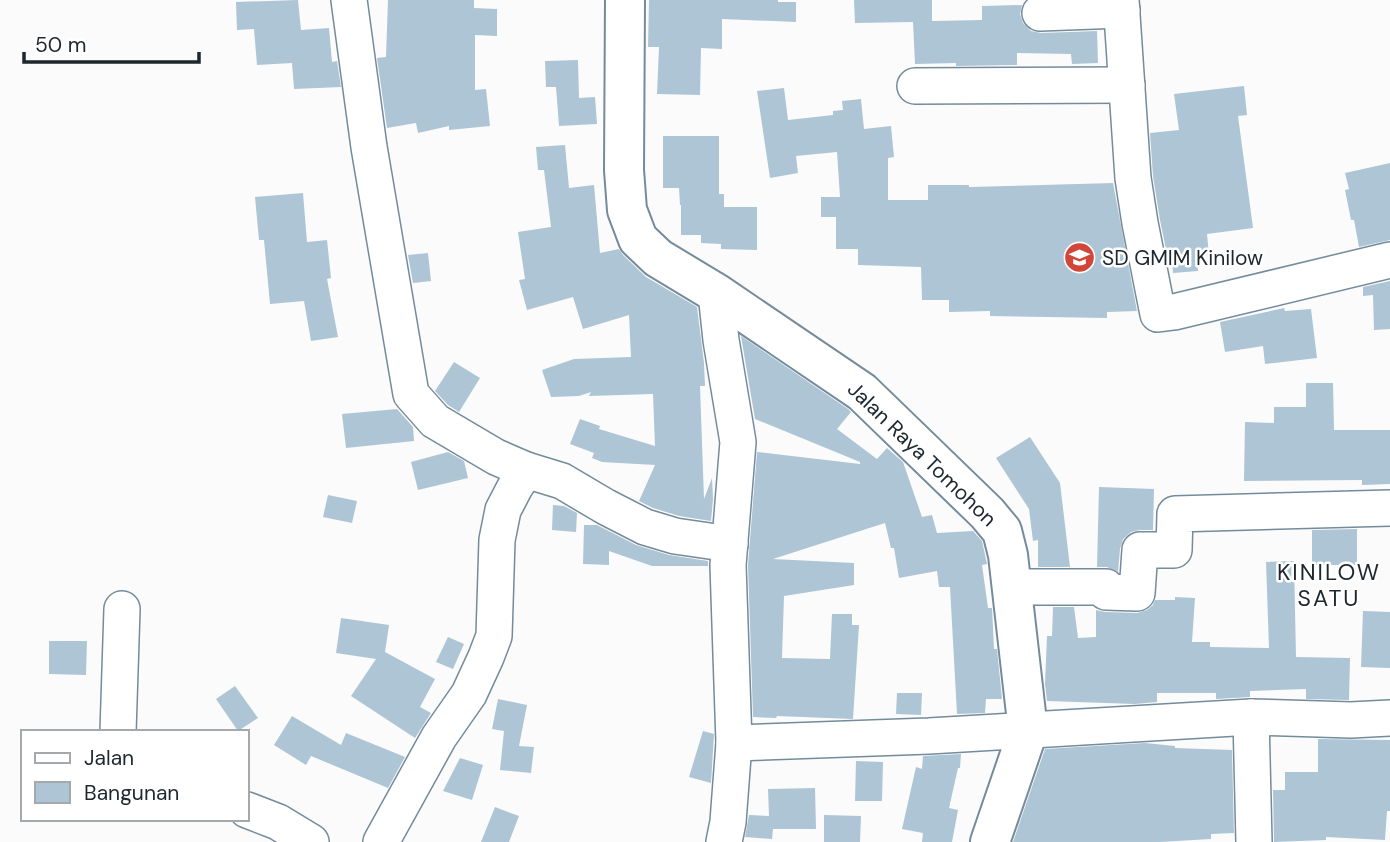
<svg xmlns="http://www.w3.org/2000/svg" width="1390" height="842" viewBox="0 0 1390 842" font-family="'DM Sans',sans-serif">
<style>
.building{fill:#adc5d5}
.lines{fill:none;stroke-linecap:round;stroke-linejoin:round}
.minor-casing{stroke:#748b9b;stroke-width:38}
.highway-casing{stroke:#748b9b;stroke-width:42}
.minor{stroke:#fff;stroke-width:35}
.highway{stroke:#fff;stroke-width:38}
.labels{text-anchor:middle;stroke-width:5;stroke-linejoin:round;paint-order:stroke}
.poi-label{font-size:21px;fill:#1e272d;stroke:#fff;text-anchor:start}
.street-label{font-size:21px;fill:#1e272d;stroke:#fff}
.neighbourhood-label{font-size:23px;letter-spacing:2px;fill:#1e272d;stroke:#fff}
</style>
<rect width="100%" height="100%" fill="#fbfbfb"/>
<g class="building">
<polygon points="298,0 301,30 329,28 332,62 337,61 341,87 294,89 292,63 257,65 254,29 237,30 236,2"/>
<polygon points="388,0 474,0 474,8 497,9 497,36 475,35 475,90 486,89 490,126 449,130 449,126 418,133 416,123 387,128 377,58 386,57"/>
<polygon points="649,0 778,0 778,2 796,2 796,22 722,19 722,49 701,48 700,95 657,94 659,47 648,47"/>
<polygon points="854,0 932,0 932,21 982,20 982,6 1022,5 1020,14 1023,23 1031,31 1041,33 1097,31 1098,63 1072,64 1071,54 1017,53 1017,65 956,66 956,63 915,64 913,22 855,23"/>
<polygon points="578,60 579,98 595,97 597,124 559,126 556,87 546,87 545,61"/>
<polygon points="1244,86 1247,115 1238,116 1253,228 1207,234 1209,255 1196,256 1198,271 1173,273 1172,258 1168,259 1160,220 1153,176 1150,133 1179,130 1174,94"/>
<polygon points="784,88 788,120 833,115 833,111 843,110 842,101 861,99 864,129 891,126 894,157 888,158 888,200 928,200 928,185 969,185 969,187 1113,183 1137,311 1107,312 1107,318 990,316 990,311 949,312 949,300 922,300 921,267 858,265 858,249 836,249 836,217 821,217 821,197 840,197 837,152 796,156 798,173 770,178 757,91"/>
<polygon points="663,136 719,136 719,194 724,194 724,207 757,207 757,250 721,249 721,244 701,243 701,235 681,235 681,205 680,205 679,188 663,188"/>
<polygon points="565,145 569,188 594,185 600,253 619,249 623,255 646,277 697,307 704,363 705,386 700,386 704,499 712,478 713,499 711,521 679,516 653,508 639,501 655,465 602,462 592,458 594,453 570,444 580,419 600,426 599,429 655,446 653,394 589,396 591,392 579,396 551,397 542,370 574,359 631,357 629,315 583,329 573,297 527,310 519,280 525,279 518,232 551,227 544,170 538,170 536,147"/>
<polygon points="1390,163 1390,240 1359,247 1354,220 1351,220 1345,190 1349,189 1345,173"/>
<polygon points="303,193 307,242 327,240 331,278 327,279 338,337 311,341 304,301 270,304 264,240 259,240 255,197"/>
<polygon points="428,253 431,281 413,283 408,255"/>
<polygon points="1390,281 1390,329 1374,330 1373,295 1363,296 1363,287"/>
<polygon points="1284,308 1285,311 1311,309 1317,358 1265,364 1263,346 1225,352 1220,322"/>
<polygon points="741,336 848,409 851,412 837,429 877,459 887,448 903,462 922,517 932,515 937,533 973,531 982,541 987,564 982,565 988,608 992,608 994,649 997,649 1002,699 986,699 985,713 957,714 950,587 939,587 937,571 899,578 894,548 891,548 885,523 773,559 854,563 854,585 784,596 782,658 830,659 832,614 852,614 852,625 859,625 853,719 777,716 776,718 753,717 748,565 757,452 860,464 860,462 755,419"/>
<polygon points="454,362 480,378 459,412 448,405 435,391"/>
<polygon points="1306,383 1333,383 1334,430 1390,430 1390,484 1362,485 1362,480 1244,481 1245,422 1274,423 1274,407 1306,407"/>
<polygon points="397,409 413,427 414,441 346,448 342,414"/>
<polygon points="1030,437 1060,483 1070,567 1038,567 1038,540 1033,541 1029,509 996,458"/>
<polygon points="448,452 464,461 468,478 418,490 411,462"/>
<polygon points="1099,487 1154,489 1153,530 1140,530 1131,532 1123,539 1120,549 1118,572 1107,567 1097,567"/>
<polygon points="328,495 357,501 352,523 323,517"/>
<polygon points="553,505 564,506 577,513 576,532 552,530"/>
<polygon points="584,525 597,525 636,545 669,555 708,561 708,566 652,566 609,551 609,565 583,564"/>
<polygon points="1357,529 1357,565 1312,565 1312,530"/>
<polygon points="1294,561 1296,657 1350,658 1349,700 1306,699 1306,689 1250,691 1250,697 1216,699 1216,693 1157,693 1157,702 1135,704 1047,701 1045,684 1047,636 1052,636 1053,607 1074,607 1078,638 1096,637 1096,610 1105,612 1137,613 1147,610 1153,605 1155,600 1175,600 1175,597 1195,598 1192,642 1210,642 1210,647 1269,648 1266,562"/>
<polygon points="1363,611 1390,612 1390,668 1361,667"/>
<polygon points="341,618 389,625 385,652 435,679 420,707 431,713 415,738 351,696 376,659 336,653"/>
<polygon points="448,637 464,644 453,669 436,662"/>
<polygon points="49,641 87,641 86,675 49,674"/>
<polygon points="235,686 258,718 238,731 216,699"/>
<polygon points="897,693 922,693 921,715 896,714"/>
<polygon points="498,699 527,705 519,746 534,747 531,773 500,770 504,731 492,729"/>
<polygon points="292,716 341,745 346,733 405,757 388,788 311,756 306,765 274,745"/>
<polygon points="703,731 714,734 711,783 689,777"/>
<polygon points="1318,739 1390,740 1390,811 1387,811 1385,840 1326,837 1326,840 1274,842 1273,790 1285,790 1285,772 1318,772"/>
<polygon points="1145,743 1175,746 1175,748 1232,750 1234,833 1211,834 1211,839 1159,842 1013,842 1045,749"/>
<polygon points="961,754 960,768 958,768 949,808 958,810 952,842 922,842 923,833 902,829 916,767 922,769 923,756"/>
<polygon points="460,758 483,765 472,800 443,791"/>
<polygon points="856,761 883,762 882,801 855,801"/>
<polygon points="815,788 816,829 773,829 772,839 745,837 749,815 769,816 768,789"/>
<polygon points="495,807 519,816 509,842 481,842"/>
<polygon points="824,815 861,816 860,842 824,842"/>
</g>
<g class="lines">
<defs>
<g id="minor">
<polyline points="349,0 369,147 411,394 435,421 496,457 526,470"/>
<polyline points="1121,0 1133,178 1140,223 1158,314 1174,312 1390,260"/>
<polyline points="1040,13 1122,10"/>
<polyline points="915,86 1127,85"/>
<polyline points="716,293 721,340 738,442 728,565 734,743 728,822 724,842"/>
<polyline points="1013,587 1106,587 1106,592 1137,593 1140,550 1174,550 1175,514 1390,508"/>
<polyline points="1251,717 1254,842"/>
<polyline points="118,732 122,609"/>
<polyline points="734,743 929,736 1251,717 1351,720 1390,718"/>
<polyline points="247,810 278,822 311,842"/>
<polyline points="381,842 439,737 469,694 486,657 494,636 497,540 503,510 515,487 526,470 562,481 606,507 645,527 675,536 730,544"/>
</g>
<polyline id="highway" points="625,0 624,170 627,210 638,239 658,258 716,293 862,392 987,513 1002,531 1008,555 1028,731 990,842"/>
</defs>
<use href="#minor" class="minor-casing"/>
<use href="#highway" class="highway-casing"/>
<use href="#minor" class="minor"/>
<use href="#highway" class="highway"/>
</g>
<defs>
<symbol id="school-disc" viewBox="-11 -11 22 22"><circle r="9.5" fill="#d24539" stroke="#fff"/><path d="M0-5L7-2L0 1L-7-2ZM-4 1L0 2.5L4 1V4Q0 6-4 4Z" fill="#fff"/></symbol>
</defs>
<g fill-rule="evenodd">
<use href="#school-disc" x="1062" y="240" width="35" height="35"/>
</g>
<g class="labels">
<g class="poi-label">
<text x="1102" y="265">SD GMIM Kinilow</text>
</g>
<g class="street-label">
<text transform="translate(922 454) rotate(44)" y="7">Jalan Raya Tomohon</text>
</g>
<g class="neighbourhood-label">
<text x="1329" y="580">KINILOW<tspan x="1329" dy="26">SATU</tspan></text>
</g>
</g>
<rect x="21" y="730" width="228" height="91" fill="#ffffff" stroke="#a5a9ab" stroke-width="2"/>
<rect x="35" y="753" width="35" height="10" fill="#ffffff" stroke="#a5a9ab" stroke-width="2"/>
<text x="84" y="765" font-size="21" fill="#1e272d">Jalan</text>
<rect x="35" y="782" width="35" height="21" fill="#adc5d5" stroke="#a5a9ab" stroke-width="2"/>
<text x="84" y="800" font-size="21" fill="#1e272d">Bangunan</text>
<path d="M24 52v10h175v-10" fill="none" stroke="#1e272d" stroke-width="3.5"/>
<text x="35" y="52" font-size="21" fill="#1e272d" stroke="#ffffff" stroke-width="5" paint-order="stroke">50 m</text>
</svg>
